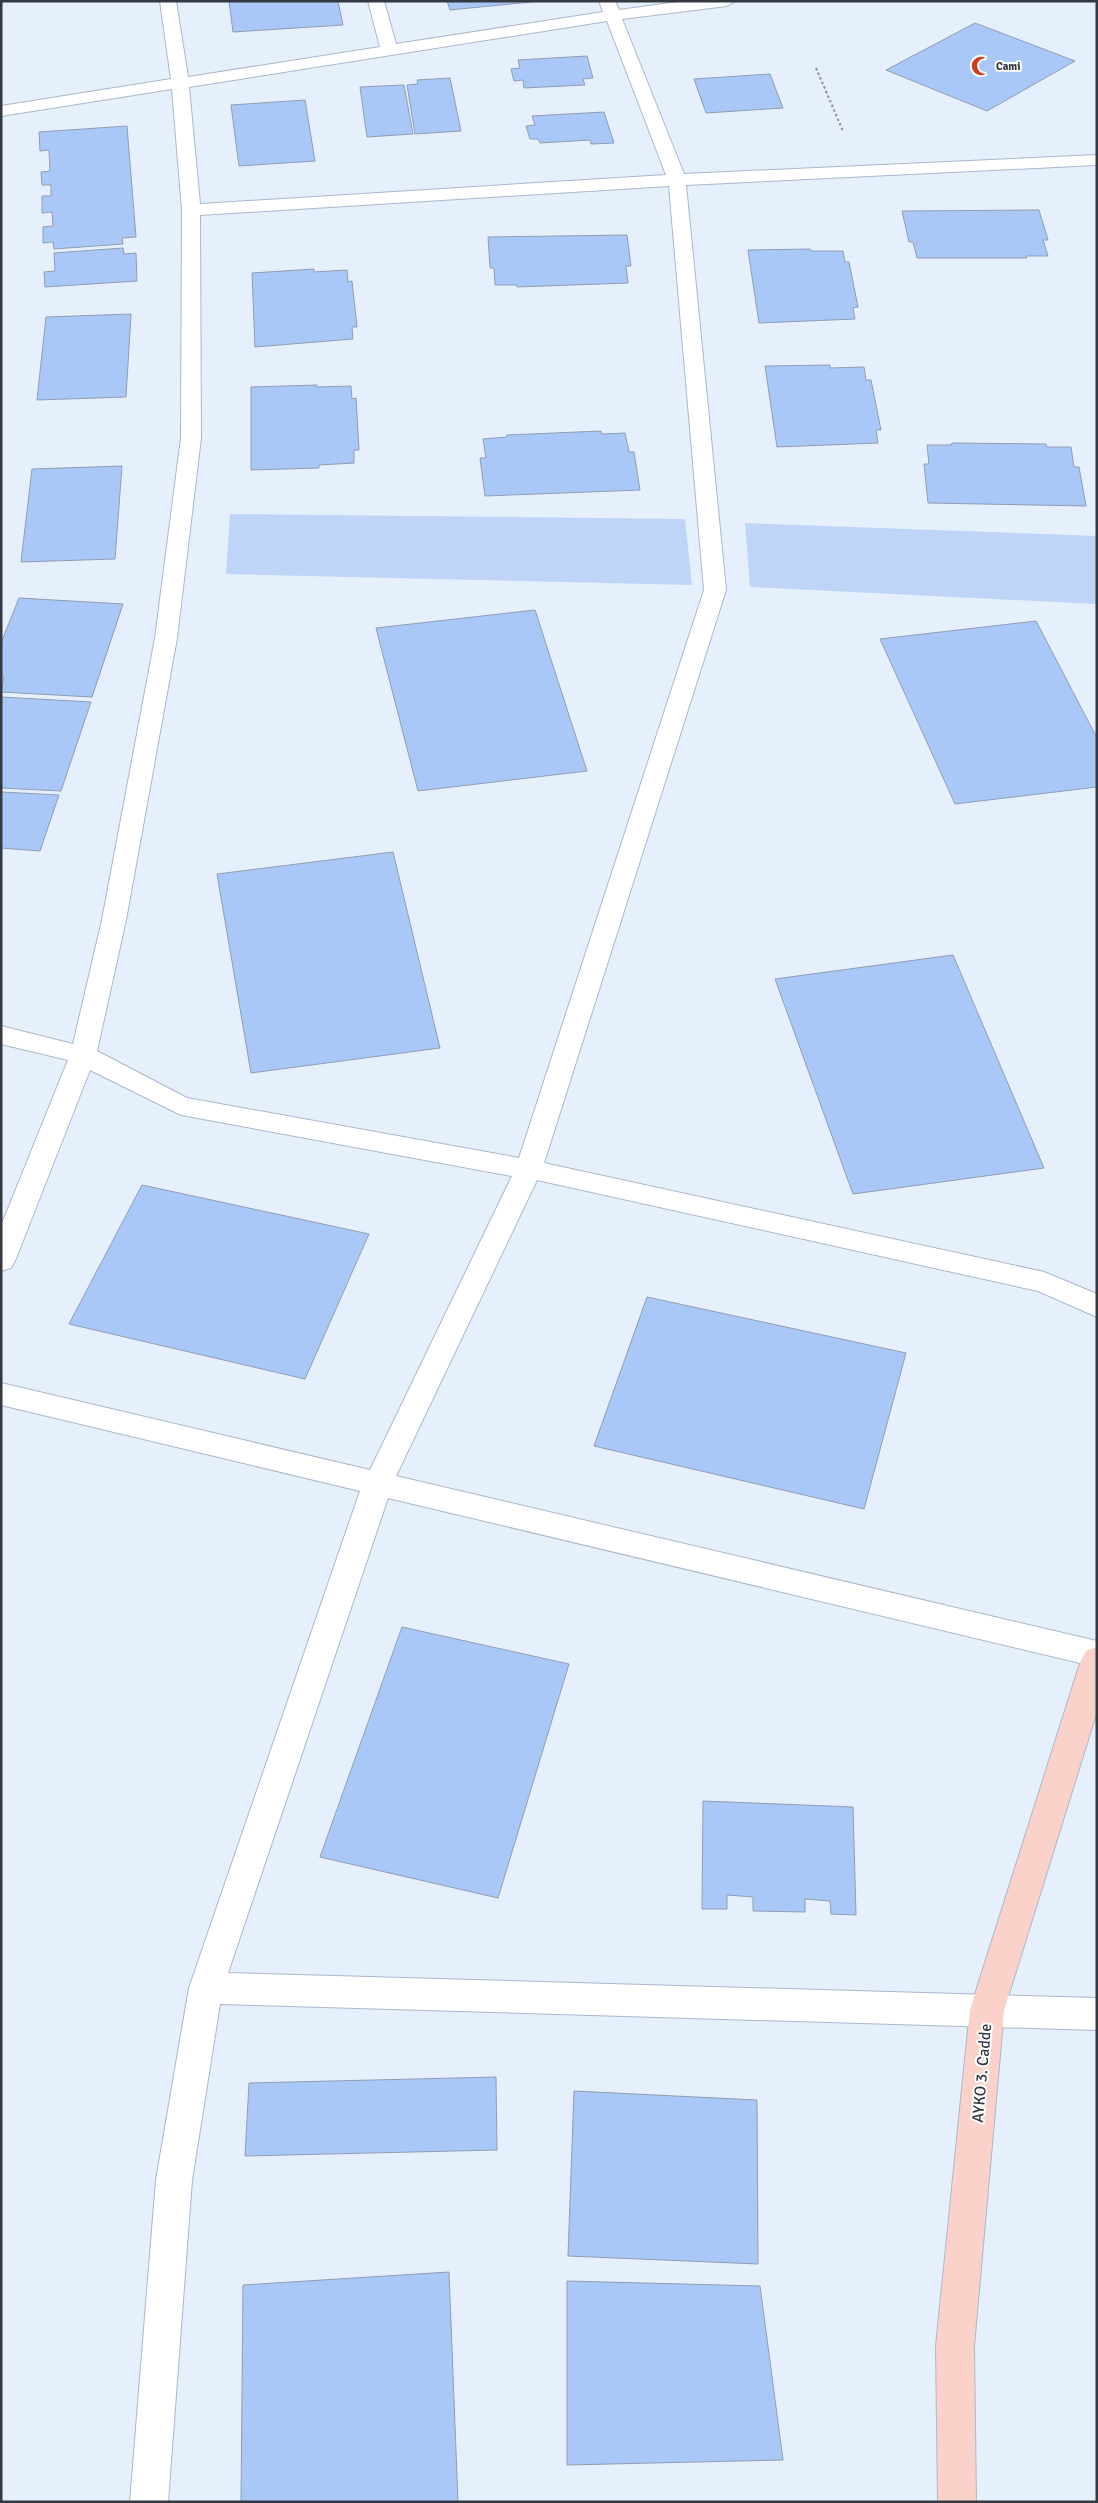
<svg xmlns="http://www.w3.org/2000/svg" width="1098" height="2503" viewBox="0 0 1098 2503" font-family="Signika,sans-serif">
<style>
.green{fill:#bfd5f7}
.building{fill:#a9c8f8;stroke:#909db2}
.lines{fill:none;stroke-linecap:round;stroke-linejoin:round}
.street-casing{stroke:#aab8cc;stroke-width:2}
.secondary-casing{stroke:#aab8cc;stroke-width:2}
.path{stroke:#8b929d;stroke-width:2;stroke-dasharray:2.5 2.5;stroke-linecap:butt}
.street{fill:#fff;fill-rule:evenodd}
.secondary{fill:#fad2c9;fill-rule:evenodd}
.labels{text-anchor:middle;stroke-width:4;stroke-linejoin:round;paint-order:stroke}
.far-poi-label{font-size:11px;font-weight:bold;fill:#333841;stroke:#fff;text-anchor:start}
.near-street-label{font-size:16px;fill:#333841;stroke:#fff}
</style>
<rect width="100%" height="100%" fill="#e6effc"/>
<g class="green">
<polygon points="230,514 685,519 692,585 226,574"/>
<polygon points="745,523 1097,536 1097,604 750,587"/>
</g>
<g class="building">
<polygon points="229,1 338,1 343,25 233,32"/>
<polygon points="447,1 541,1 450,10"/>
<polygon points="975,23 1075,61 987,111 886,70"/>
<polygon points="587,56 593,78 583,79 585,85 524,88 523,80 514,81 511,69 520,68 518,60"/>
<polygon points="770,74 783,108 706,113 694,79"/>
<polygon points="450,78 461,131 415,134 407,85 418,84 417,80"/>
<polygon points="404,85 413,134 367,137 360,87"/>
<polygon points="305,100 315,161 239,166 231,105"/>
<polygon points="604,112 614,143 591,144 590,140 540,143 538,139 530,139 526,126 535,125 532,116"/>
<polygon points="127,126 136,237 122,238 123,244 54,249 53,242 43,243 43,227 53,226 52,212 42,213 42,196 51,196 51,185 42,185 41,172 50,171 49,150 40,151 39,132"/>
<polygon points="1039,210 1048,240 1043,240 1048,256 1026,256 1027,258 917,258 913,242 909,242 902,211"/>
<polygon points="627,235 631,266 626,266 628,283 517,287 517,285 495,285 494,268 490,268 488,237"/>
<polygon points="123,248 124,254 136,253 137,281 45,287 44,272 55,271 54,253"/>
<polygon points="810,249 811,251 843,251 845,262 849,262 858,307 853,308 855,319 759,323 748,250"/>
<polygon points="314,269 314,272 347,270 348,282 352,281 357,327 352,327 353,339 255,347 252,273"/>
<polygon points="131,314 126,397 37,400 46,317"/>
<polygon points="830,365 830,368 864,367 866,380 871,380 881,430 876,430 878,443 777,447 765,366"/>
<polygon points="317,385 317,387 351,386 352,399 356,398 359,450 354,450 354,463 319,465 319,468 251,470 251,387"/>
<polygon points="601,431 602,434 625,433 629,452 634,452 640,490 485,496 480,458 486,458 483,439 507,437 507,435"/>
<polygon points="952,443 1046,444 1047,447 1071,447 1074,467 1079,467 1086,506 928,503 924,464 929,464 927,445 951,445"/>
<polygon points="122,466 115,559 21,562 32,469"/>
<polygon points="19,598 123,604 92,697 1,692 4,677 1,677 1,643"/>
<polygon points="535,610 587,771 418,791 376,628"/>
<polygon points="1036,621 1097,738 1097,787 955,804 880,639"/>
<polygon points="1,697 91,702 61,791 1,788"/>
<polygon points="1,792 59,795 40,851 1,848"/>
<polygon points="393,852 440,1048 251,1073 217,874"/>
<polygon points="953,955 1044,1168 853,1194 775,979"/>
<polygon points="142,1185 369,1234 305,1379 69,1324"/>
<polygon points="647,1297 906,1353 864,1509 594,1446"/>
<polygon points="402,1627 569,1664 498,1898 320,1857"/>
<polygon points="703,1801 853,1807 856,1915 831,1914 830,1901 805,1899 805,1912 753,1911 753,1897 727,1895 727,1909 702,1909"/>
<polygon points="496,2077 497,2150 245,2156 249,2083"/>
<polygon points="574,2091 757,2100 758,2264 568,2256"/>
<polygon points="449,2272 458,2502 241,2502 243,2285"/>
<polygon points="567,2281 760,2286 783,2460 567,2465"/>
</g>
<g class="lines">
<defs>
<path id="street" d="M160,1H176L188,77L380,47L368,1H384L396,44L603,12L599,1H615L619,10L685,1H735L727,6L622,19L684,174L1097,155V165L686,185L726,590L544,1163L1044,1272L1097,1294V1317L1038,1291L537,1180L396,1476L1097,1641V1667L388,1498L228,1973L1097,1998V2030L220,2004L192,2180L168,2502H130L156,2180L189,1988L360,1491L1,1405V1383L370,1470L512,1176L181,1115L90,1070L15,1261L11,1268L1,1271V1226L68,1060L1,1044V1026L73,1044L102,920L155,638L181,438L182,210L172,89L1,116V106L171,79ZM607,21L666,175L200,204L189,87ZM669,186L704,590L519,1158L187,1098L97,1051L126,920L177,638L201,438L200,215Z"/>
<polygon id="secondary" points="1097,1647 1097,1711 1004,2010 974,2346 976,2502 938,2502 936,2346 970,2010 1081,1660 1086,1651"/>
</defs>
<use href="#street" class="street-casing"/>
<use href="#secondary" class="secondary-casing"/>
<polyline class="path" points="816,68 843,131"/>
<use href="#street" class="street"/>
<use href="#secondary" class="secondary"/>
</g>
<defs>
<symbol id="mosque-bare" viewBox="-9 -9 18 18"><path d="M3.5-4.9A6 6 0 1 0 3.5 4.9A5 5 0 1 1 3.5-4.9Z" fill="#cb4120" stroke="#fff" stroke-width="2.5" paint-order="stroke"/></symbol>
</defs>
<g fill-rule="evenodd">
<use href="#mosque-bare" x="967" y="52" width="28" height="28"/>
</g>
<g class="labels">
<g class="far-poi-label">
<text x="996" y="70">Cami</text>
</g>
<g class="near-street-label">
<text transform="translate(981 2073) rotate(-85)" y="6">AYKO 3. Cadde</text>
</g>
</g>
<rect width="1098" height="2503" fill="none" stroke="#333841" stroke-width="5"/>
</svg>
